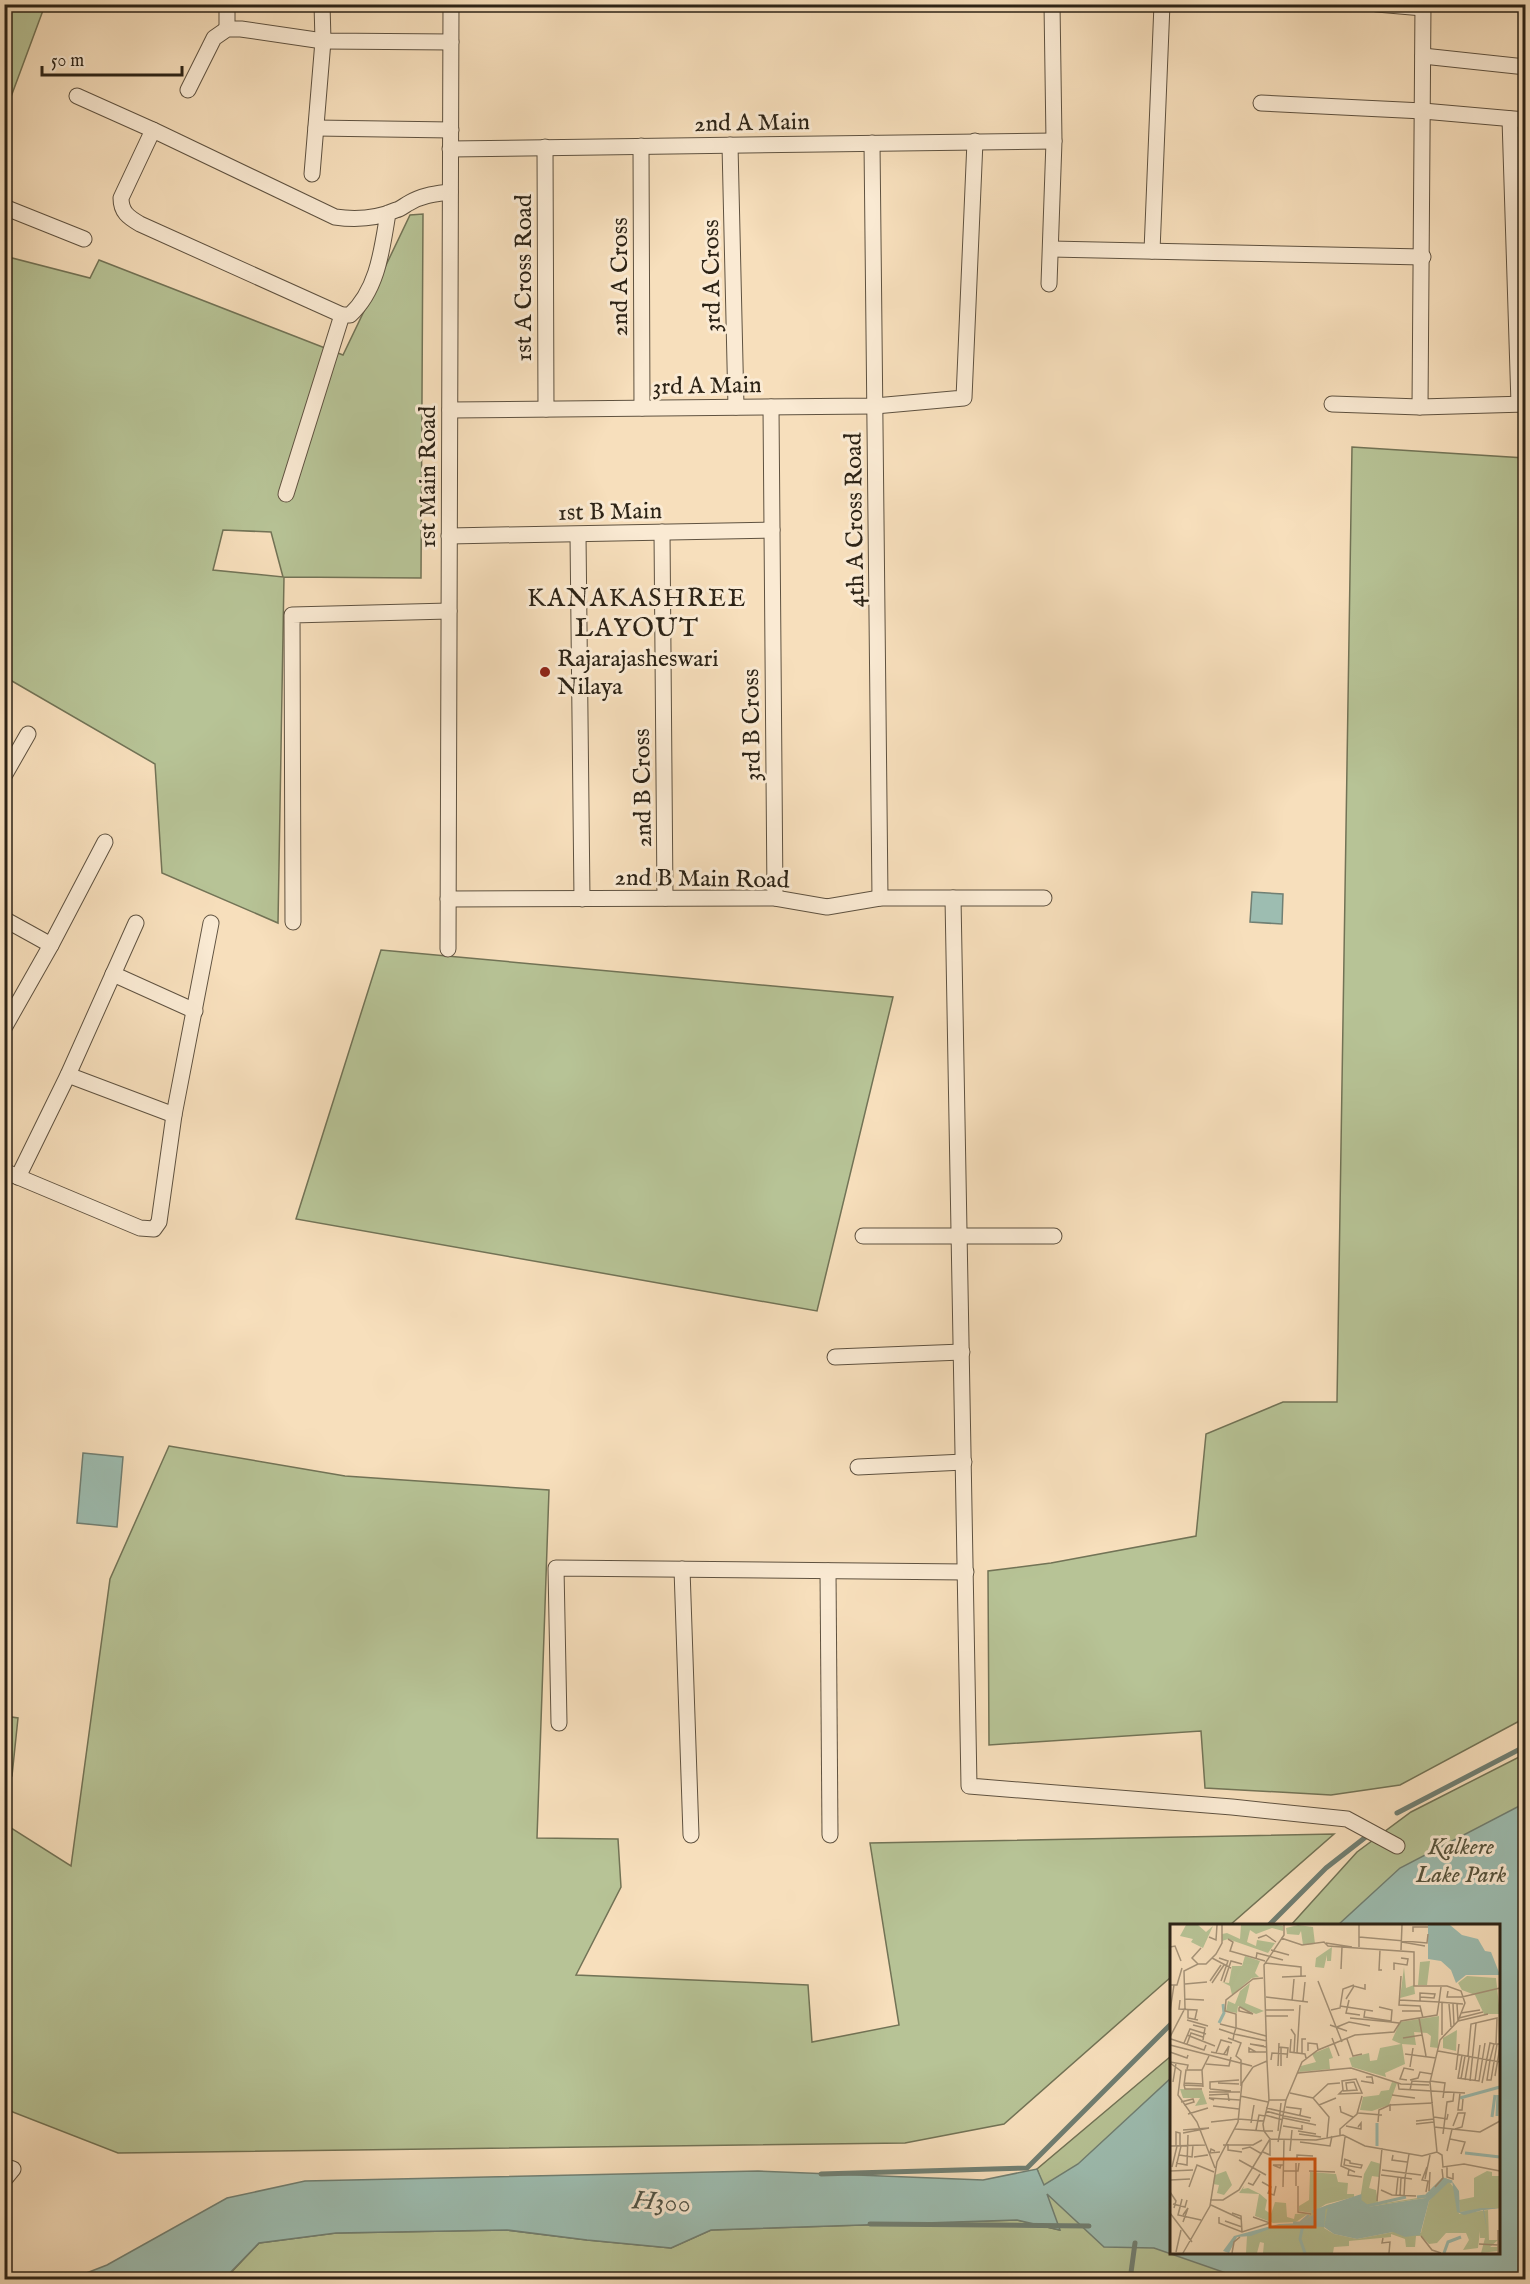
<svg xmlns="http://www.w3.org/2000/svg" width="1530" height="2284" viewBox="0 0 1530 2284" font-family="'IM FELL English',serif">
<style>
.green{fill:#b7c396;stroke:#727356;stroke-width:1.5;fill-rule:evenodd}
.water{fill:#9dbdb1;stroke:#707f73;stroke-width:1.5}
.lines{fill:none;stroke-linecap:round;stroke-linejoin:round}
.stream{stroke:#707f73;stroke-width:5}
.street-casing{stroke:#5f5240;stroke-width:17}
.street{stroke:#faead3;stroke-width:15}
.poi-dot{fill:#8f2418;stroke:#faead3;stroke-width:2}
.labels{text-anchor:middle;stroke-width:6;stroke-linejoin:round;paint-order:stroke}
.street-label{font-size:24px;fill:#2c2316;stroke:#faead3}
.poi-label{font-size:24px;fill:#2c2316;stroke:#faead3;text-anchor:start}
.park-label{font-size:24px;font-style:italic;fill:#56533c;stroke:#faead3}
.neighbourhood-label{font-size:26px;letter-spacing:1.5px;fill:#2c2316;stroke:#faead3}
.water-label{font-size:26px;font-style:italic;fill:#4e5144;stroke:#faead3}
.inset-river{fill:none;stroke:#9dbdb1;stroke-width:3}
.inset-road{fill:none;stroke:#a6947a;stroke-width:1.5}
.view{fill:#d5540d;fill-opacity:0.15;stroke:#d5540d;stroke-width:3}
.inset-edge{fill:none;stroke:#2c2316;stroke-width:3}
</style>
<rect width="100%" height="100%" fill="#f7dfbc"/>
<filter id="stains"><feTurbulence type="fractalNoise" baseFrequency=".00333" numOctaves="4"/><feColorMatrix values="0 0 0 0 .2 0 0 0 0 .09 0 0 0 0 .02 0 0 0 .5 -.17"/></filter>
<radialGradient id="worn" r=".72"><stop offset=".6" stop-color="#630" stop-opacity="0"/><stop offset="1" stop-color="#630" stop-opacity=".3"/></radialGradient>
<g class="green">
<polygon points="5,4 45,5 5,113 4,5"/>
<path d="M423,214L421,578L284,577L278,923L162,873L155,764L5,677L4,278L12,258L90,278L99,260L343,355L410,215ZM223,530L271,532L283,577L213,570Z"/>
<polygon points="1352,447 1525,458 1525,1718 1400,1785 1331,1795 1205,1788 1201,1731 989,1745 988,1571 1051,1563 1196,1536 1206,1434 1283,1402 1337,1402"/>
<polygon points="381,950 893,997 817,1311 296,1219"/>
<polygon points="169,1446 345,1476 549,1490 537,1838 618,1839 621,1887 576,1975 808,1985 812,2042 899,2025 870,1843 1334,1834 1230,1925 1172,1926 1171,1977 1004,2124 905,2143 118,2153 5,2109 5,1824 71,1866 110,1579"/>
<polygon points="5,1716 18,1718 12,1776 5,1775"/>
<polygon points="1525,1754 1525,2279 224,2280 259,2243 336,2233 507,2230 587,2240 671,2248 711,2230 1017,2220 1059,2230 1037,2169 1171,2056 1172,2252 1498,2252 1498,1926 1291,1925 1357,1852 1411,1812"/>
</g>
<g class="water">
<polygon points="1252,892 1283,894 1282,924 1250,922"/>
<polygon points="83,1453 123,1457 117,1527 77,1523"/>
<polygon points="1525,1803 1525,2279 1243,2279 1154,2248 1104,2247 1047,2194 1060,2230 1017,2220 711,2230 671,2248 587,2240 507,2230 336,2233 259,2243 224,2279 71,2279 107,2265 227,2198 305,2181 758,2171 983,2180 1037,2169 1044,2185 1078,2164 1171,2078 1172,2252 1498,2252 1498,1926 1338,1925 1400,1868"/>
</g>
<g class="lines">
<g class="stream">
<polyline points="1397,1813 1526,1746"/>
<polyline points="1268,1926 1326,1868 1367,1836"/>
<polyline points="821,2174 1027,2168 1172,2023"/>
<polyline points="870,2224 1089,2226"/>
<polyline points="1130,2280 1135,2243"/>
</g>
<defs>
<g id="street">
<polyline points="1377,4 1423,8"/>
<polyline points="227,29 227,4"/>
<polyline points="1423,56 1526,67"/>
<polyline points="188,90 214,38 227,29 241,29 323,41 451,42"/>
<polyline points="77,96 153,130"/>
<polyline points="1261,103 1423,111 1526,120"/>
<polyline points="1510,119 1519,404"/>
<polyline points="316,128 451,130"/>
<polyline points="872,143 880,898"/>
<polyline points="730,145 736,407"/>
<polyline points="641,146 642,408"/>
<polyline points="545,147 546,409"/>
<polyline points="450,149 1054,141"/>
<polyline points="312,174 323,41 322,4"/>
<polyline points="4,207 84,239"/>
<path d="M388,213C382,249 378,289 350,315H342L140,224C128,217 121,212 121,198L153,130L335,217C356,220 376,219 396,210C401,209 405,205 409,203C422,195 435,194 450,192"/>
<polyline points="1051,249 1423,257"/>
<polyline points="1152,251 1162,4"/>
<polyline points="1049,284 1054,141 1052,4"/>
<polyline points="1332,404 1420,407 1526,404"/>
<polyline points="771,407 775,898"/>
<polyline points="1420,407 1423,4"/>
<polyline points="450,410 875,406 964,398 975,141"/>
<polyline points="286,494 342,315"/>
<polyline points="662,532 665,898"/>
<polyline points="578,535 582,899"/>
<polyline points="449,536 772,530"/>
<polyline points="4,776 28,734"/>
<polyline points="953,898 969,1786 1232,1807 1347,1819 1397,1846"/>
<polyline points="448,899 775,898 827,907 880,898 1044,898"/>
<polyline points="4,919 51,945 4,1028"/>
<polyline points="293,922 292,615 449,611"/>
<polyline points="51,945 105,842"/>
<polyline points="448,949 451,4"/>
<polyline points="113,974 195,1011"/>
<polyline points="68,1075 174,1115"/>
<polyline points="4,1171 140,1228 154,1229 159,1222 174,1115 211,923"/>
<polyline points="18,1177 68,1075 136,923"/>
<polyline points="863,1236 1054,1236"/>
<polyline points="835,1357 962,1352"/>
<polyline points="858,1467 964,1462"/>
<polyline points="682,1569 691,1835"/>
<polyline points="828,1571 830,1835"/>
<polyline points="559,1723 556,1568 966,1572"/>
<polyline points="4,2166 13,2169 4,2180"/>
</g>
</defs>
<use href="#street" class="street-casing"/>
<use href="#street" class="street"/>
</g>
<circle class="poi-dot" cx="545" cy="672" r="6"/>
<g class="labels">
<g class="street-label">
<text transform="translate(752 122) rotate(-1)" y="8">2nd A Main</text>
<text transform="translate(711 276) rotate(-91)" y="8">3rd A Cross</text>
<text transform="translate(619 277) rotate(-90)" y="8">2nd A Cross</text>
<text transform="translate(523 278) rotate(-90)" y="8">1st A Cross Road</text>
<text transform="translate(707 385) rotate(-1)" y="8">3rd A Main</text>
<text transform="translate(427 477) rotate(-90)" y="8">1st Main Road</text>
<text transform="translate(610 511) rotate(-1)" y="8">1st B Main</text>
<text transform="translate(854 520) rotate(-91)" y="8">4th A Cross Road</text>
<text transform="translate(751 725) rotate(-91)" y="8">3rd B Cross</text>
<text transform="translate(642 788) rotate(-91)" y="8">2nd B Cross</text>
<text transform="translate(702 878) rotate(1)" y="8">2nd B Main Road</text>
</g>
<g class="poi-label">
<text x="557" y="666">Rajarajasheswari<tspan x="557" dy="28">Nilaya</tspan></text>
</g>
<g class="park-label">
<text x="1461" y="1854">Kalkere<tspan x="1461" dy="28">Lake Park</tspan></text>
</g>
<g class="neighbourhood-label">
<text x="637" y="606">KANAKASHREE<tspan x="637" dy="30">LAYOUT</tspan></text>
</g>
<g class="water-label">
<text transform="translate(662 2201) rotate(4)" y="9">H300</text>
</g>
</g>
<g transform="translate(1170 1924)">
<rect width="330" height="330" fill="#f7dfbc"/>
<path d="M16,1H28L36,8L43,2L33,24L21,18L23,15L10,12ZM71,1H106L113,2V7L102,4L86,10L80,6L77,18L86,22L87,16L105,19L98,29L58,15L52,17V10L57,9L70,15ZM128,1L143,3L145,20L133,21L131,7L129,11L117,10L116,4ZM162,23L161,37H157V31L154,44L145,43L146,34ZM75,32L90,37L85,49L89,53L82,54L62,71L60,62L52,58L59,59L62,42H72ZM260,37L257,61H248L250,38ZM234,43L236,64L244,61L245,70L230,74ZM297,52L326,54L330,90H314L305,71L292,66L288,59ZM80,59L75,79L94,87L86,90L68,82L67,89L56,87L58,77L65,80L70,67ZM269,92L268,124L260,123L261,112L257,109L244,108L246,121L232,120L235,140L215,149L216,153L182,143L179,134L199,129L200,137L207,136L210,124L231,120L222,116L230,98ZM287,106L286,127L273,124V114ZM159,123L163,134L159,135L160,145L129,148L131,142L146,138L142,130ZM222,158L227,159L219,181L202,187L190,186L193,173L209,171L211,167L219,166ZM10,165L32,166L37,180L25,182L30,174H13ZM201,237L211,240L209,253L202,252L199,264L206,266L208,278L197,282L254,273L276,254L285,265L289,290L318,286L319,316H328L320,323H328V327L311,329L315,314H310V307L308,324L293,326L299,316L296,309H276L267,319L259,320L251,312H246L245,323H236L235,315L221,310V313L179,317V322L164,323L163,329H93L94,319L90,318L87,329H76L77,312L107,301H131L141,289L129,287V282L139,276L140,248L166,250L168,258L178,259L177,270H184V273L156,280L143,288L157,281L190,273V276L194,250ZM276,255L259,277L251,309L223,308L187,315L164,310L154,304L159,282L189,275L197,283L255,274ZM56,247L62,261L54,271L47,269L49,261L43,260L45,251ZM317,247L322,248V252H330V284L290,288L289,276L304,273V254ZM74,262L73,265L78,264L90,270L97,276L95,286L101,290L105,278L116,279L117,293L124,295L125,290L139,289L126,298L103,299L85,292L89,270L69,269Z" fill="#b7c396" fill-rule="evenodd"/>
<path d="M258,1H280L292,11L308,15L315,27L321,28L330,51H296L286,59L281,46L271,37L258,35ZM274,256L280,257L259,277L250,311L235,313L223,308L187,315L164,310L154,303L110,301L81,312L67,313L59,329L53,327L64,312L109,300L131,299L156,282L154,303L158,282L189,274L197,283L255,274ZM282,257L289,267L290,288L311,284H330L314,286L317,306L313,286L294,291L287,288Z" fill="#9dbdb1"/>
<path class="inset-river" d="M49,99L54,89L53,80M290,174L330,163M327,192L328,171M322,193L325,171M207,199V222M295,229L330,233M247,273L256,272L273,255L282,258M142,288L190,272V277L197,282L236,273M123,299H130L139,291M133,301L130,315L135,329M274,329L278,318L291,313"/>
<path class="inset-road" d="M189,1V23M243,8V3H258M39,13L46,16L47,1M189,13L257,19L258,10M88,14L96,11L106,18M111,14L132,21L154,18L158,22L244,28V62H277L291,67L295,79L288,97L270,116L260,158L267,228M58,15L63,18L60,27L95,37M232,18L255,22M156,19L182,23M0,23L5,22L11,37M101,26L119,31M210,26L209,46H212M231,26L232,1M42,34L61,44M49,34L58,37L51,57M86,35L87,29L113,36M95,39L131,43V52M28,40L22,34L31,24M171,45L172,23M224,46V39L237,41L238,35L231,34M231,52L229,81L250,82L253,94M112,53L136,52M40,57L51,41M148,57L172,118M54,58L61,37L72,40M42,59L54,41M15,60L37,58M0,61H7L12,44M278,67L277,73H292L330,64M96,73L138,78M15,75L34,76M176,75L184,62L195,65V60M10,76L9,85L27,86L25,95M179,76L176,89L190,91M229,76L269,78L271,63M122,77L124,55M133,77L135,58M250,77V69L265,70L264,74L250,73M272,78V111M279,80L281,103M283,80L284,101M287,80L288,97L318,90M170,82L203,87M209,83L222,86L221,98L229,99M69,84L70,83L83,90L69,87ZM18,86V94L28,96M95,86H124M161,86L170,84L173,65L184,61M195,86L194,93L221,97M0,87L4,61M232,87H251M291,89L310,86M95,92H118M180,94L221,98M249,94L256,132M289,94L313,88M17,96L38,102M50,100L66,104V90L55,87L56,76L83,55L93,54M23,101L35,104L33,116M160,101L177,107M167,103L179,98L200,102M66,104L96,112M49,105L64,110L66,104M121,105L125,111L124,129M17,111L45,122M0,113L15,84L14,47L28,40H36L46,30L52,19V1M58,114L71,119L66,132L71,136V162M162,114L169,132M233,114L252,111M1,115L34,126L36,121M121,115L120,128L135,130L136,134M177,115L183,132L192,130M63,116L64,110L97,117M14,119L20,105L36,110M17,120L21,109L33,113M0,121L82,142M94,122L80,120L96,123M109,123L118,124L117,134M138,127V119L147,120L148,126M268,127L330,138M0,128L17,134L18,131M41,128L57,131L59,122L54,130M86,128L79,124V128H97M46,129L51,116L62,119M127,129L130,81M132,130V115H136M235,130L266,134M292,131L288,154L309,157L315,119M298,132L301,100L327,94L326,120M101,136L102,129L117,130M320,136L317,156H321L327,120M320,136L324,120H330M97,137L99,176L93,200L94,207H103M0,138L18,141L17,145M0,139L11,147L8,171L27,198L45,244M36,140L59,142L61,133M108,142L109,119M111,142V123M240,143L243,124M286,146L289,120M128,149L181,144L231,160L259,161M325,152L330,123M186,155L192,169L169,170L173,166L172,157ZM291,155L295,132M237,156L230,155L234,144L244,146M240,156L248,154L250,148L262,150M295,156L299,133M191,157L203,159L202,153H196M260,157L275,159L273,174M300,157L306,99M305,157L310,121M3,158L6,139M14,159L33,160M48,159L69,160M228,159L229,165L295,169M312,159L320,119L324,120M14,161L33,162M33,163L32,146L39,132M32,165H15L14,161L16,146H32M40,165V158L69,156M40,165L61,167M240,166L242,157L260,158M173,167L187,166L184,158L176,159L177,166M39,168H70M120,169L143,174L159,193L157,214M290,169L288,186H292L293,175M39,171L58,170L59,177M222,171L245,174M70,172L98,178M143,174L158,160L170,159M44,176L39,174L70,176M99,176H116L132,138L148,126L185,111L224,108L231,97L267,91L269,78L293,80M11,178L23,175L24,178L14,181M149,181L166,174M220,181L263,179M43,182L69,185M170,182L171,188L183,193M116,183L131,185L130,191M96,184L141,194M96,187L114,192M188,189L212,191M18,190L38,184M95,191L113,196M114,192L140,197M264,193L277,195L278,190M113,194L146,201M246,197L264,195M41,198L68,195L94,197M208,198L209,186L220,181V187M81,199L84,181M246,200L264,198M113,202L132,205V201M176,202L191,205V199L188,203M283,202L288,189H295L292,203L285,205M264,203L310,208L330,197M65,205L94,207L100,215L146,216L173,211L195,222L252,232L267,228L272,231L273,243L294,240L330,247M13,206L39,204L13,209M86,206L89,191L95,192M108,207L111,179M128,207L146,210M129,210L151,213M273,210L277,178L283,177L284,168M170,211V205L187,190L192,172M175,213L171,242L185,248M280,215L295,218L291,230M108,218L116,176M130,218L160,222L162,212M58,220V226L72,228M53,221H83L92,216M0,222L35,221M6,222V208L10,209V222M72,225L80,223L92,230M45,227L41,225L40,229L50,228M120,227L122,206M277,227L282,205M93,228L100,231V216M9,231L22,233L23,221M37,231L24,233L38,231M223,231L222,236L237,238M113,235H142M127,235V231L143,232M174,235L180,237V239L192,241L191,244L174,241L175,235M69,236L96,251M6,239L17,241L18,211M126,239V262M111,241L110,244L103,241H113M2,243L7,222M6,243L11,222M277,243V253L283,255V249M179,245L178,251L192,253M212,246L251,251M0,247L23,246M113,247H128L129,239M139,247L165,248M211,251L235,254L239,230M255,255L260,231M0,256L20,255M92,258L101,263L98,269L104,271L106,262M78,259L83,261L90,250M128,262V288L141,290M19,263L27,241L44,248M113,263L114,216M265,263L273,254L272,245M211,266L222,271L246,272M259,267L260,248M0,268L6,277L4,284M256,268L258,257L252,256L257,243M226,272L228,253M230,272L231,254M234,272L235,254L242,255M12,275L8,291L31,296M40,276H53L69,266L100,215M207,277L212,224M3,280L15,283L17,276M41,281L71,295M0,289L22,318M62,289L71,292L72,308M13,291L18,284L13,298M49,293V299L72,308L100,299M83,293L100,299M55,297L72,303M328,306V329M251,312L262,326L271,329M213,314L212,319L220,318L219,329M309,320L328,321M6,328L11,306M13,329L40,282L47,238L68,198L72,159L83,143L97,137L94,41L114,11V1M62,329L64,318L70,313"/>
<path class="view" d="M100,235H145V303H100Z"/>
<rect width="330" height="330" class="inset-edge"/>
</g>
<rect width="1530" height="2284" fill="none" stroke="#f7dfbc" stroke-width="24"/>
<rect x="6" y="6" width="1518" height="2272" fill="none" stroke="#2c2316" stroke-width="3"/>
<rect x="12" y="12" width="1506" height="2260" fill="none" stroke="#2c2316" stroke-width="1.5"/>
<path d="M42 66v9h140v-9" fill="none" stroke="#2c2316" stroke-width="3"/>
<text x="51" y="66" font-size="18" fill="#2c2316" stroke="#faead3" stroke-width="4.5" paint-order="stroke">50 m</text>
<rect width="100%" height="100%" filter="url(#stains)"/>
<rect width="100%" height="100%" fill="url(#worn)"/>
</svg>
